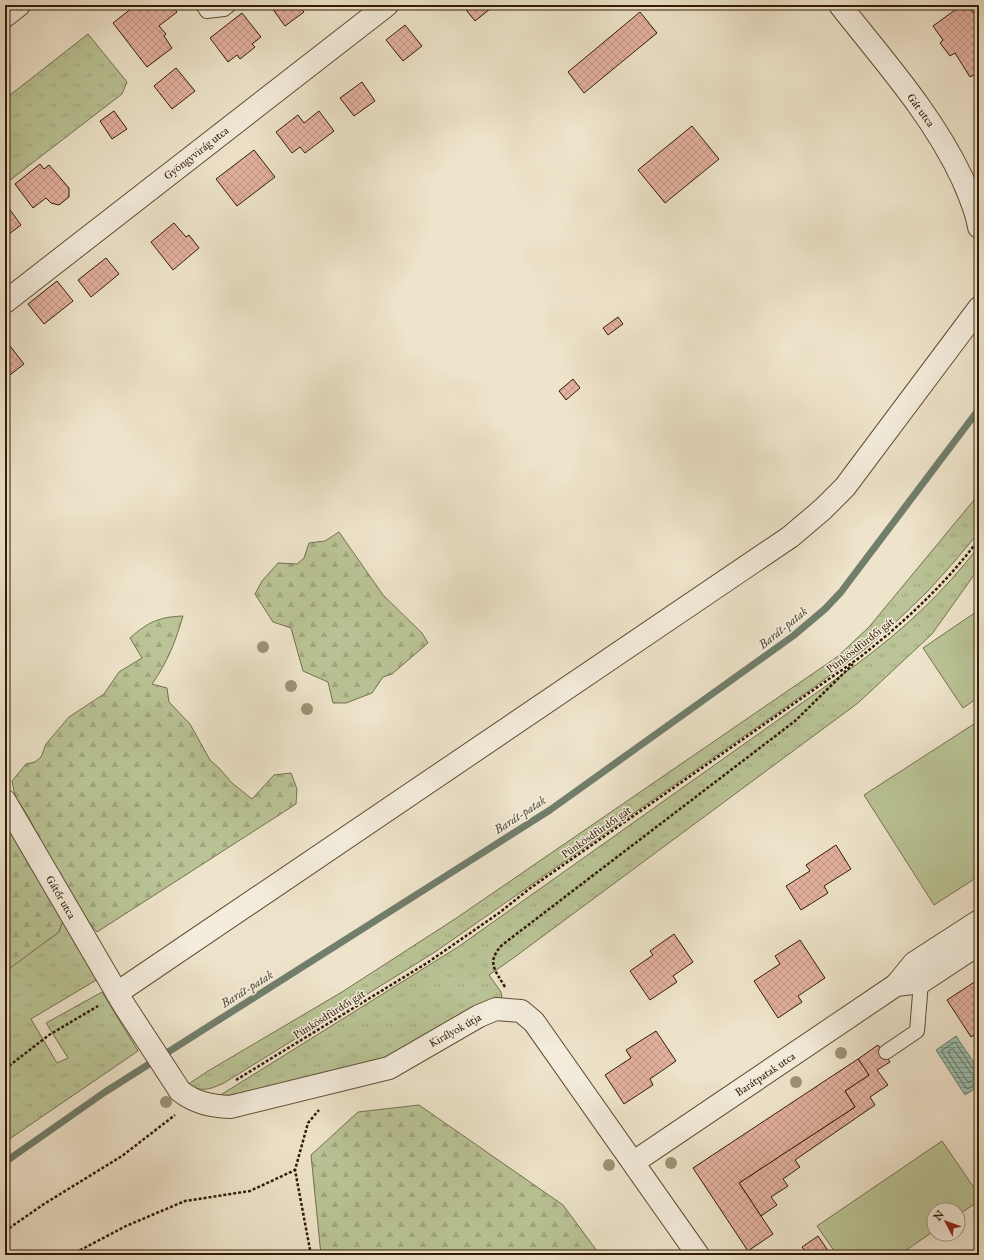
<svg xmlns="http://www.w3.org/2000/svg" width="984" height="1260" viewBox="0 0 984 1260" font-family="'IM FELL Great Primer',serif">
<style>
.grass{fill:url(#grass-tufts);stroke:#76704e}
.forest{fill:url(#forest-firs);stroke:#76704e}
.pitch{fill:#bac496;stroke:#76704e}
.water{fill:url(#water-rules);stroke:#717e6c}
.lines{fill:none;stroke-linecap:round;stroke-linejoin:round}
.shore{stroke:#676e5b;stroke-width:1}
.stream{stroke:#717e6c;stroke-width:7}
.building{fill:url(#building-cross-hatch);stroke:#331c05}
.service-casing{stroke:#624e36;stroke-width:16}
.minor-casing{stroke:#624e36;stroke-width:24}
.path{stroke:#331c05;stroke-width:2.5;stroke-dasharray:3 2;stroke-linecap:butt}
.service{stroke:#f4eddd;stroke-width:14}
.minor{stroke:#f4eddd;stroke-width:22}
.tree{fill:#9e9276}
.labels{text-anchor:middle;stroke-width:3;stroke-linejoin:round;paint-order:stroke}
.street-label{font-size:11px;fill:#331c05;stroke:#f4eddd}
.water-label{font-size:12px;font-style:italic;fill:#524d39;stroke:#f4eddd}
</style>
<defs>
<pattern id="grass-tufts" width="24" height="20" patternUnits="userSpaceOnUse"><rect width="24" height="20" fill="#bac496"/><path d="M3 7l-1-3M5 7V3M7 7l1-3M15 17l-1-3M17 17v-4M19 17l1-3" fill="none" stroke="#a0a880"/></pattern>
<pattern id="forest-firs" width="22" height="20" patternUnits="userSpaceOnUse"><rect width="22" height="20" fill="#bac496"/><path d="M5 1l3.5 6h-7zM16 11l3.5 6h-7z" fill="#a0a880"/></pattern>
<pattern id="water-rules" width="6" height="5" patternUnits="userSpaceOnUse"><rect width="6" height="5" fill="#9bbfb1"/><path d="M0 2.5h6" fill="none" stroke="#7f9a8e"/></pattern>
<pattern id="building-cross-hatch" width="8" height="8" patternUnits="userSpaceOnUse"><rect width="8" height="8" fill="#e3b19f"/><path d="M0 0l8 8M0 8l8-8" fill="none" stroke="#c39887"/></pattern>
</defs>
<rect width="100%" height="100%" fill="#eee4cb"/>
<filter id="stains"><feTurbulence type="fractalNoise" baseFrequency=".005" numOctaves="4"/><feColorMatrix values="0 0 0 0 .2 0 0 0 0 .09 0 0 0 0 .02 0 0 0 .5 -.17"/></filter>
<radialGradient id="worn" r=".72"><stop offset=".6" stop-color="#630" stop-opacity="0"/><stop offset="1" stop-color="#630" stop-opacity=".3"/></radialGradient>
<g class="grass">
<polygon points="88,34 127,82 122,94 5,184 5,99"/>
<path d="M979,494V532L954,562L928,591L899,619L865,649L810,690L435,952L224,1083C208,1090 204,1092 187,1085L208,1071L342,992L455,919L837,657L869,627Z"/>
<path d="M979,546V568L932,634L858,703L512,959L489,975L501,992L502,997L499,1001L396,1059L226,1101L219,1096L458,947L857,664C903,630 944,592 979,546Z"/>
<polygon points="65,914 98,979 31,1019 57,1063 68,1058 46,1023 102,992 138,1051 5,1142 5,969 6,970 59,932"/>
</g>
<g class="forest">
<polygon points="339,532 383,595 422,633 428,643 392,674 383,677 372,693 346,703 333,703 328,682 303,671 291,628 273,622 255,594 262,581 278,563 297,564 304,558 309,543 325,541"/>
<path d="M183,616C175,643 168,661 152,684L167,688L169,702L190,724L210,760L220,769L232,783L252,799L274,775L291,773L297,789L296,804L97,932L81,913L52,864L29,818L15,796L12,781L26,764L35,762L41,757L46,744L69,717L104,694L119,672L142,658L130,638C148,622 159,617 183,616Z"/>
<polygon points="5,807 65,914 59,932 6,971 5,969"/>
<polygon points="419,1105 563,1205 600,1255 321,1255 311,1155 358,1112"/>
</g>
<g class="pitch">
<polygon points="979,610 979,697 963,708 923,648"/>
<polygon points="977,722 979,725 979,876 934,905 864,795"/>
<polygon points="942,1141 979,1195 979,1201 958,1215 958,1210 934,1210 934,1231 899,1255 837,1255 817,1226"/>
</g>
<polygon class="water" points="956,1036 979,1070 979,1086 965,1095 936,1050"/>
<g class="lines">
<g class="shore">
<polygon points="953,1049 974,1077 974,1079 970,1082 967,1081 949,1054 949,1051"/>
<polyline points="979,1072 974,1070 955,1042 942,1050 942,1052 966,1088 968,1089 976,1083 979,1083"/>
</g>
<polyline class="stream" points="5,1162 105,1092 550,810 793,636 825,609 841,592 979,409"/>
</g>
<g class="building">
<polygon points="136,5 171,5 177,12 159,26 166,34 164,36 172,48 147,67 113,23"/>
<polygon points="276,5 298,5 304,12 285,26 272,8"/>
<polygon points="462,5 495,5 475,21"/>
<polygon points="962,5 967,5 974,13 979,13 979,72 970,77 955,53 950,56 940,43 943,40 933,26"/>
<polygon points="640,12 657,33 584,93 568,72"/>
<polygon points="242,13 261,37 252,44 255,47 240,59 237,55 228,62 210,38"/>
<polygon points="405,25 422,46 403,61 386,40"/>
<polygon points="176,68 195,91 172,109 154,86"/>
<polygon points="362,82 375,101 354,116 340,98"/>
<polygon points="114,111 127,129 112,139 100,121"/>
<polygon points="319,111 334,131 305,153 300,147 292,153 276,132 298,115 304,123"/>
<polygon points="692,126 719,159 665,203 638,170"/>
<polygon points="254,150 275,177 237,206 216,179"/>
<polygon points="40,164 44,169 49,165 69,188 69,197 59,205 51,203 46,198 33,208 15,184"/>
<polygon points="5,203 21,225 5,237"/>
<polygon points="174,223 186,237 189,235 199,248 173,270 151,242"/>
<polygon points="106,258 119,274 91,297 78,280"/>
<polygon points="57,281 73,301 44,324 28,304"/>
<polygon points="618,317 623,324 608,335 603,328"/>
<polygon points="10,346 24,364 6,378 10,383 5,387 5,349"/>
<polygon points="573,379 580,388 566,400 559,391"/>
<polygon points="836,845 851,869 824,886 828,893 801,910 786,886 810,871 806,865"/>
<polygon points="674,934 693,962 673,976 677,982 650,1000 630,971 653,955 650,951"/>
<polygon points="800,940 825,978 798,996 802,1002 778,1018 754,981 780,964 775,956"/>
<polygon points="979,979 979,1032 971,1037 947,1000"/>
<polygon points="656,1031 676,1061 650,1079 653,1085 624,1104 605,1075 631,1058 626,1050"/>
<polygon points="878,1045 890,1062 877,1070 888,1085 870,1097 875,1105 795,1160 800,1167 783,1179 788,1186 771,1197 777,1205 761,1216 739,1183 855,1107 845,1091 869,1075 858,1059"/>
<polygon points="858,1059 869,1075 845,1091 855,1107 739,1183 773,1234 748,1251 693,1168"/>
<polygon points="818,1236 831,1255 808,1255 802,1247"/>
</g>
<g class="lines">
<defs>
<g id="service">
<polyline points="203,5 207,11 224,9 229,5"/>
<polyline points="886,1052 917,1031 921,982"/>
</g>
<g id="minor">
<path d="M840,5C883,60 932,114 962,178C969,194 976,209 979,227"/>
<polyline points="5,16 19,5"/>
<polyline points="5,302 387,5"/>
<path d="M5,801L124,1005L180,1091C195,1103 211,1106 230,1107L389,1068L479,1016L496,1009L521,1011L534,1022L698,1255"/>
<polyline points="896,985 921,982 979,944"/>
<polyline points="117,993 790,537 823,509 845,487 979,308"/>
<polyline points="634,1162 896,985 914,963 979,921"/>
</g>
</defs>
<use href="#service" class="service-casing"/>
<use href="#minor" class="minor-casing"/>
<g class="path">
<path d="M505,987C495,970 486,962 502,945L795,721L853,664"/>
<polyline points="5,1069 49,1035 98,1006"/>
<path d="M236,1080L427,963L499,913L529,889L859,658C903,623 945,585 979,539"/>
<polyline points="5,1231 44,1204 122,1156 175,1115"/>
<polyline points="71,1255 126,1226 185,1201 250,1191 295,1170"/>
<polyline points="311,1255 295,1170 308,1123 319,1110"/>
</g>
<use href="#service" class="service"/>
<use href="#minor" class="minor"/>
</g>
<g class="tree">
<circle cx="263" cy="647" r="6"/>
<circle cx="291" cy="686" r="6"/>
<circle cx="307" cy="709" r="6"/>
<circle cx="841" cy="1053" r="6"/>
<circle cx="796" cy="1082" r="6"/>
<circle cx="166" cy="1102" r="6"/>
<circle cx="671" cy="1163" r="6"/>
<circle cx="609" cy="1165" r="6"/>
</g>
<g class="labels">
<g class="street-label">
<text transform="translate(921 110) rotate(54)" y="4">Gát utca</text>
<text transform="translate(196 153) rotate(-38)" y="4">Gyöngyvirág utca</text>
<text transform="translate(860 645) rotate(-38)" y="4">Pünkösdfürdői gát</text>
<text transform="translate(596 832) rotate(-35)" y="4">Pünkösdfürdői gát</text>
<text transform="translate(61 897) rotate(60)" y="4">Gátőr utca</text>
<text transform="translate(329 1014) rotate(-32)" y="4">Pünkösdfürdői gát</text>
<text transform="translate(455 1030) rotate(-29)" y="4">Királyok útja</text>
<text transform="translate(765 1074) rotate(-34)" y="4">Barátpatak utca</text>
</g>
<g class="water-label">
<text transform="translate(783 628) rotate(-39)" y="4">Barát-patak</text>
<text transform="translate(520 815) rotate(-33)" y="4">Barát-patak</text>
<text transform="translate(247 989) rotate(-32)" y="4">Barát-patak</text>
</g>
</g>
<rect width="984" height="1260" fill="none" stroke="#eee4cb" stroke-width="20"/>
<rect x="6" y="6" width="972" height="1248" fill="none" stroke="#331c05" stroke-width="2"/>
<rect x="10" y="10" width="964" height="1240" fill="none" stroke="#331c05"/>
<g transform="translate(946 1222) rotate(311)"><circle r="19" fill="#f4eddd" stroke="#a79987"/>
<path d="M0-3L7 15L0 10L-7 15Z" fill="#8f2418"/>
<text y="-6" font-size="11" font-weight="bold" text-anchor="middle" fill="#331c05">N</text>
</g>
<rect width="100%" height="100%" filter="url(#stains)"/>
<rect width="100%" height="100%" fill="url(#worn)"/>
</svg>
